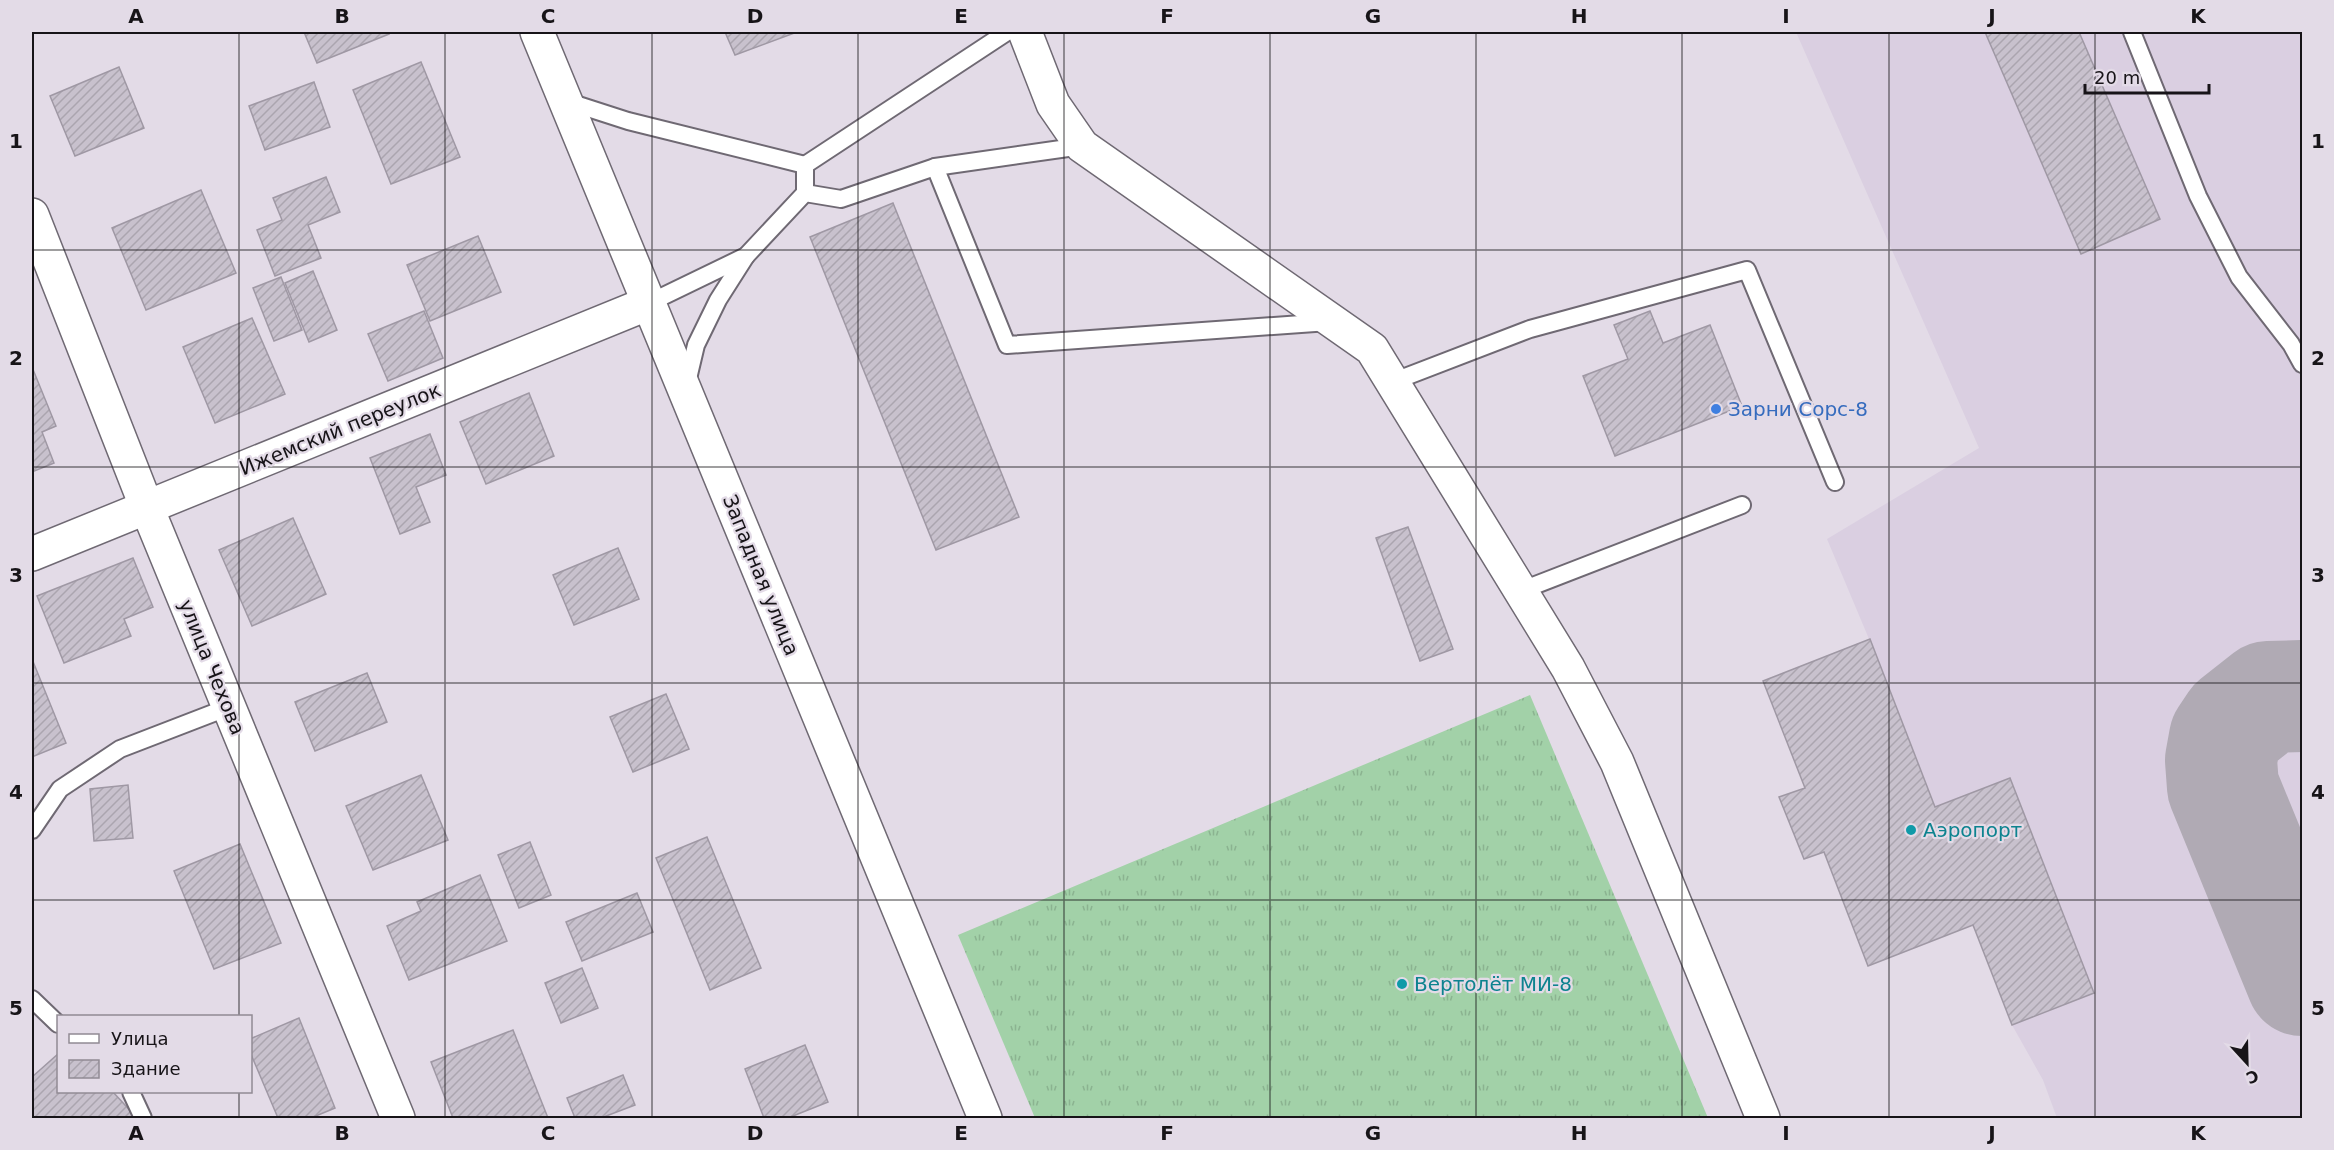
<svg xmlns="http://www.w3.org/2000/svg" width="2334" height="1150" viewBox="0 0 2334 1150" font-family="'DejaVu Sans',sans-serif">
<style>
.built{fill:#dacfe1}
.grass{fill:url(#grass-tufts)}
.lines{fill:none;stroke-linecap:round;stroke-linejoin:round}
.taxiway{stroke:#b0aab4;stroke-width:112}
.building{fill:url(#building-hatch);stroke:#9f98a4;stroke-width:1.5}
.lane-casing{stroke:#6f6973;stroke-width:20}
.street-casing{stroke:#6f6973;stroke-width:36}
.secondary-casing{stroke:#6f6973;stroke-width:36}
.lane{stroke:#fff;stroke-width:16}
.street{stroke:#fff;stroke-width:33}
.secondary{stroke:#fff;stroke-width:33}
.grid{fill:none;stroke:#171418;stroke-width:1.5;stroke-opacity:0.55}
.shop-dot{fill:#3f7fe0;stroke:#e3dbe7;stroke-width:2}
.culture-dot{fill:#0f9aa8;stroke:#e3dbe7;stroke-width:2}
.labels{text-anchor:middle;stroke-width:4.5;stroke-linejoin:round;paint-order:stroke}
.shop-label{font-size:20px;fill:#366cbe;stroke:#e3dbe7;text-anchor:start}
.street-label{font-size:20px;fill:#171418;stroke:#e3dbe7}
.culture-label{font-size:20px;fill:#0d838f;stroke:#e3dbe7;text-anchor:start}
.neatline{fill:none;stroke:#171418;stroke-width:2}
.grid-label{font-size:20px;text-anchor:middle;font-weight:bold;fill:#171418}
</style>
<defs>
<pattern id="grass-tufts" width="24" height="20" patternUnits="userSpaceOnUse" patternTransform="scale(1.5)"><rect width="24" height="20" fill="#a2d1a8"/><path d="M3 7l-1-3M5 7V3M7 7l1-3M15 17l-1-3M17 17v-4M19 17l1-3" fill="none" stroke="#8bb390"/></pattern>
<pattern id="building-hatch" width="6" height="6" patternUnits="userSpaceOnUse" patternTransform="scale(1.5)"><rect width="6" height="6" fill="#c8c1cd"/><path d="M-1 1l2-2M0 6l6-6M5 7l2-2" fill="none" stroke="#aba5af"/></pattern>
</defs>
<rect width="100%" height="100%" fill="#e3dbe7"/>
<polygon class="built" points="1796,32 2302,32 2302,1118 2057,1118 2043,1080 2012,1025 1973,925 1868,966 1824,852 1804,859 1779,797 1805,788 1763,681 1869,639 1827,539 1979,448"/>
<polygon class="grass" points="1530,695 1708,1118 1035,1118 958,935"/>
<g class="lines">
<polyline class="taxiway" points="2302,696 2268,697 2235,723 2225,738 2221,760 2223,787 2302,980"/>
</g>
<g class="building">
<polygon points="304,32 388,32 389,34 317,63"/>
<polygon points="725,32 797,32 735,55"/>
<polygon points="1985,32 2079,32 2160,219 2081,254"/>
<polygon points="421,62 460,157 391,184 353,90"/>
<polygon points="119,67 144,128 75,156 50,96"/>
<polygon points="314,82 330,127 265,150 249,106"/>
<polygon points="326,177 340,212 308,225 321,258 275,276 257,230 282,220 273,198"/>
<polygon points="201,190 236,273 146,310 112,228"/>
<polygon points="893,203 1019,517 936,550 810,237"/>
<polygon points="478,236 501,292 430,321 407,265"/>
<polygon points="313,271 337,330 309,342 285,283"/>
<polygon points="281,277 302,330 274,341 253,288"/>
<polygon points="424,311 443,358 388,381 368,334"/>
<polygon points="1650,311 1663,343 1710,325 1742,406 1615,456 1583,376 1628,359 1614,325"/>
<polygon points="252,318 285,394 215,423 183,347"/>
<polygon points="32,367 56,426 42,432 54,463 32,472"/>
<polygon points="529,393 554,456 486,484 460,422"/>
<polygon points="430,434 446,475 416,487 430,522 400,534 370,458"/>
<polygon points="293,518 326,594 252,626 219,550"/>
<polygon points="1408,527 1453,649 1420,661 1376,538"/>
<polygon points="618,548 639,599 574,625 553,575"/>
<polygon points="133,558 153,607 124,619 131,636 64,663 37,596"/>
<polygon points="1870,639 1935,807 2010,778 2094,993 2012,1025 1973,925 1868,966 1824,852 1804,859 1779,797 1805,788 1763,681"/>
<polygon points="32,659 66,743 32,757"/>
<polygon points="367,673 387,722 315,751 295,702"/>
<polygon points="666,694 689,749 633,772 610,717"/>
<polygon points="421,775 448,840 373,870 346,806"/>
<polygon points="128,785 133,838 94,841 90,789"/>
<polygon points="707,837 761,968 710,990 656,858"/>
<polygon points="530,842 551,895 519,908 498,855"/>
<polygon points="240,844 281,943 214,969 174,871"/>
<polygon points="480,875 507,941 409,980 387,926 421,911 417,902"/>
<polygon points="637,893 653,932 582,961 566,922"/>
<polygon points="582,968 598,1008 561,1023 545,983"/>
<polygon points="299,1018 335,1108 311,1118 278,1118 250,1052 250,1039"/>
<polygon points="513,1030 548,1118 453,1118 431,1062"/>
<polygon points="805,1045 828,1102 788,1118 764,1118 745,1069"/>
<polygon points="58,1054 58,1092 113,1092 136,1117 32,1118 32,1077"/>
<polygon points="623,1075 635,1105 601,1118 575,1118 567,1098"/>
</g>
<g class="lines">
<defs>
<g id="lane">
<polyline points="2132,32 2198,196 2239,277 2291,344 2302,364"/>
<polyline points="566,101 628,121 805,165"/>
<polyline points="935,167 1007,345 1329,322"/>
<polyline points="805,193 805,165 1007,32"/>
<polyline points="649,303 746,256 805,193 841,199 935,167 1082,146"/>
<polyline points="1392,382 1530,329 1747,270 1835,482"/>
<polyline points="687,383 696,345 718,300 746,256"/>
<polyline points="1520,591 1742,505"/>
<polyline points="32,830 60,789 120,749 229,707"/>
<polyline points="32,999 58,1024"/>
<polyline points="131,1092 143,1118"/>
</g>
<g id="street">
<polyline points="537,32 985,1118"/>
<polyline points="1025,32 1053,104 1082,146 1372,349 1568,668 1617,762 1763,1118"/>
<polyline points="32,554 649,303"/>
</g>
<polyline id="secondary" points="32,215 147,508 398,1118"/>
</defs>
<use href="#lane" class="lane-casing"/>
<use href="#street" class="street-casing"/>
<use href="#secondary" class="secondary-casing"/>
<use href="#lane" class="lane"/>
<use href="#street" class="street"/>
<use href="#secondary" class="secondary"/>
</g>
<path class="grid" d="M239,32V1016M445,32V1118M652,32V1118M858,32V1118M1064,32V1118M1270,32V1118M1476,32V1118M1682,32V1118M1889,32V1118M2095,32V1118M32,250H2302M32,467H2302M32,683H2302M32,900H2302M239,1092V1118"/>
<circle class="shop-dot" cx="1716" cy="409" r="6"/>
<g class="culture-dot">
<circle cx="1911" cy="830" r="6"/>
<circle cx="1402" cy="984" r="6"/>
</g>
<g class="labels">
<g class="shop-label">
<text x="1728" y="416">Зарни Сорс-8</text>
</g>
<g class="street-label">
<text transform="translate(340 429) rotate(-22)" y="7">Ижемский переулок</text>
<text transform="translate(761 575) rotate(68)" y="7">Западная улица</text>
<text transform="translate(212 667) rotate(68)" y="7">улица Чехова</text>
</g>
<g class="culture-label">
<text x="1923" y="837">Аэропорт</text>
<text x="1414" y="991">Вертолёт МИ-8</text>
</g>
</g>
<rect width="2334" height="1150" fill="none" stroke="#e3dbe7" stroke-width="66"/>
<rect x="57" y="1015" width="195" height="78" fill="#e3dbe7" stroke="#918b94" stroke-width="1.5"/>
<rect x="69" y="1034" width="30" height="9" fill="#ffffff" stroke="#918b94" stroke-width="1.5"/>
<text x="111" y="1045" font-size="18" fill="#171418">Улица</text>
<rect x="69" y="1060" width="30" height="18" fill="url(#building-hatch)" stroke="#918b94" stroke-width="1.5"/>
<text x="111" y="1075" font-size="18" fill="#171418">Здание</text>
<g transform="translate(2247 1063) rotate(158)" stroke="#e3dbe7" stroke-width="4.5" paint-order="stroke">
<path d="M0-4.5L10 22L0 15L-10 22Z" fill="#171418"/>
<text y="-9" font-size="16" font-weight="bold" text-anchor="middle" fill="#171418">С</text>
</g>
<path d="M2085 84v9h124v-9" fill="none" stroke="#171418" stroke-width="3"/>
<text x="2094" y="84" font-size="18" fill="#171418" stroke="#e3dbe7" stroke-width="4.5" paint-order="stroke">20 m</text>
<rect x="33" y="33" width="2268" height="1084" class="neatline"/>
<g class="grid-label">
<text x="136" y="23">A</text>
<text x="342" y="23">B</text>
<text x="548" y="23">C</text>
<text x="755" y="23">D</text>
<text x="961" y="23">E</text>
<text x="1167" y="23">F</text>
<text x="1373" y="23">G</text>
<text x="1579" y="23">H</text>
<text x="1786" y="23">I</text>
<text x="1992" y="23">J</text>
<text x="2198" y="23">K</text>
<text x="16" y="148">1</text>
<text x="2318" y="148">1</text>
<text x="16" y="365">2</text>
<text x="2318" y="365">2</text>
<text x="16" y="582">3</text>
<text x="2318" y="582">3</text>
<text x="16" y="799">4</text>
<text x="2318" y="799">4</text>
<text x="16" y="1015">5</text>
<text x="2318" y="1015">5</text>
<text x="136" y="1140">A</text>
<text x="342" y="1140">B</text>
<text x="548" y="1140">C</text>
<text x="755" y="1140">D</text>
<text x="961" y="1140">E</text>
<text x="1167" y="1140">F</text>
<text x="1373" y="1140">G</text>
<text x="1579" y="1140">H</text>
<text x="1786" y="1140">I</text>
<text x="1992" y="1140">J</text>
<text x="2198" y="1140">K</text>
</g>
</svg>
